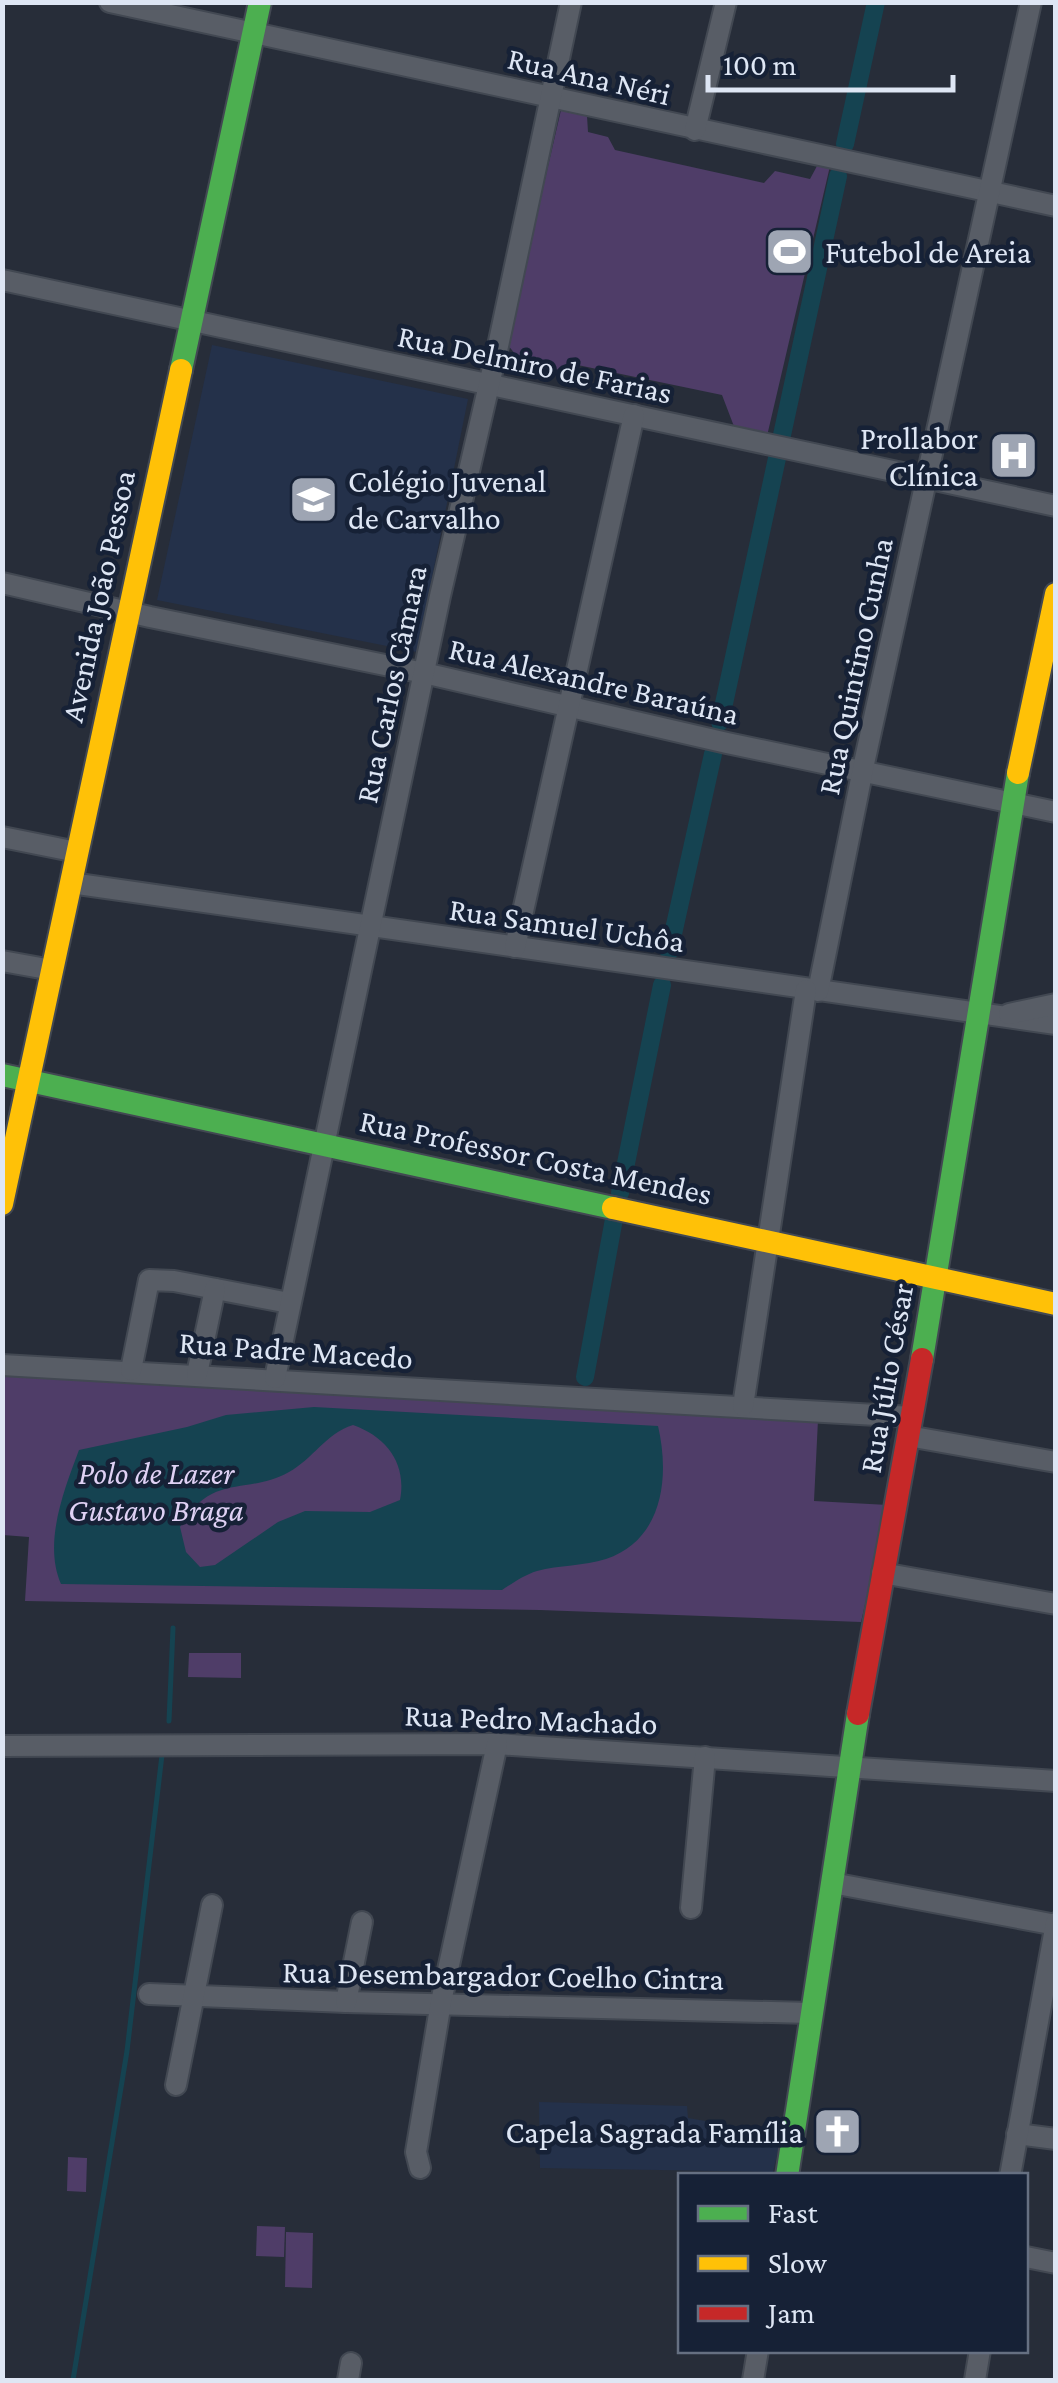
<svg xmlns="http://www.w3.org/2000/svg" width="1058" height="2383" viewBox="0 0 1058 2383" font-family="'Crimson Pro',serif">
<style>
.built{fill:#24314a}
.green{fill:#4f3d68}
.water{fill:#154351;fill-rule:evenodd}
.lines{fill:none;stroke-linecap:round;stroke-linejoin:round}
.stream{stroke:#154351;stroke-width:5}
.canal{stroke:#154351;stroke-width:18}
.street-casing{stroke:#424852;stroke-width:24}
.fast-casing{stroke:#424852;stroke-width:26}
.slow-casing{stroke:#424852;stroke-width:26}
.jam-casing{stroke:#424852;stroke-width:26}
.street{stroke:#585d66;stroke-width:20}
.fast{stroke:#4caf50;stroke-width:22}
.slow{stroke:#ffc107;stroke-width:22}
.jam{stroke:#c62828;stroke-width:22}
.labels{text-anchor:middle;stroke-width:9;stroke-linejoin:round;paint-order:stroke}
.street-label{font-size:32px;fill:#dee6f4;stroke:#162136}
.poi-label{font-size:32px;fill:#dee6f4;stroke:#162136;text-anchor:start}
.park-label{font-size:32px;font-style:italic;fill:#dfd1f4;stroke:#162136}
</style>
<rect width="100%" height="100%" fill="#272d39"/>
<g class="built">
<polygon points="212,345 468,399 417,652 157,600"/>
<polygon points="539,2102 687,2106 688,2118 782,2134 773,2172 540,2168"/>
</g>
<g class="green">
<polygon points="561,110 587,116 588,132 608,137 615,150 764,183 775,171 810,179 817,166 830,166 767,436 735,429 722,395 568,363 553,372 525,366 507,344"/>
<polygon points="2,1371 818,1420 814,1501 888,1505 861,1622 540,1610 25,1601 29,1537 3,1535"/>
<polygon points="189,1653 241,1653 241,1678 188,1677"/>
<polygon points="68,2157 87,2158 86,2192 67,2191"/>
<polygon points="257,2226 285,2227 284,2257 256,2256"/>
<polygon points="286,2232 313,2233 312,2288 285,2287"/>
</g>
<path class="water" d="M314,1407L658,1426C670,1477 663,1540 606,1559C584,1566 559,1565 537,1571C524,1575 513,1583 502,1590L61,1584C43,1543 64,1490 79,1450L187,1427L226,1415ZM353,1425C387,1437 407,1464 400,1500L370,1512L305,1511L278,1522L215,1565L200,1567L186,1552L180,1527C212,1472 245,1496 289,1472C313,1459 325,1434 353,1425Z"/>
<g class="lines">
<g class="stream">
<polyline points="169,1721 173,1628"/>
<polyline points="73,2380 127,2051 162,1755"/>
</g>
<g class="canal">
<polyline points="845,144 876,2"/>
<polyline points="720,722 838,176"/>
<polyline points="669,952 713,754"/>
<polyline points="620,1193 662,985"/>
<polyline points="585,1377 614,1219"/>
</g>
<defs>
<g id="street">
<polyline points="110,2 1056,206"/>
<polyline points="695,130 726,2"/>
<polyline points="2,280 1056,506"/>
<polyline points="2,583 150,617 424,673 727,743 1056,812"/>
<polyline points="2,837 77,852"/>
<polyline points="71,883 1056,1024"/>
<polyline points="515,947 634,415"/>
<polyline points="2,961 52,970"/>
<polyline points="818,991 865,759 1031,2"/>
<polyline points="1009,1014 1056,1004"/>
<polyline points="2,1365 912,1417"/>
<polyline points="131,1370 149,1280 174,1281 289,1303"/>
<polyline points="197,1374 215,1289"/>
<polyline points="275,1378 440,596 498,346 571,2"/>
<polyline points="743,1406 806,990"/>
<polyline points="908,1436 1056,1462"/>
<polyline points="882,1573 1056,1604"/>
<polyline points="2,1746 497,1744 1056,1781"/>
<polyline points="832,1883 1056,1925"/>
<polyline points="691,1908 705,1757"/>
<polyline points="149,1994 346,2002 811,2013"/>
<polyline points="346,2002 362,1922"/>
<polyline points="176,2085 212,1905"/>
<polyline points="1017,2134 1056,2139"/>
<polyline points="420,2168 416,2152 441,2002 497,1744"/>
<polyline points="1010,2176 1056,1923"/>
<polyline points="1026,2257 1056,2263"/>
<polyline points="348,2380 351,2363"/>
<polyline points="753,2380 758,2350"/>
<polyline points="975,2380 980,2350"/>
</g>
<g id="fast">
<polyline points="181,370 260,2"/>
<polyline points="2,1075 613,1208"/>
<polyline points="922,1359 1018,773"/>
<polyline points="787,2176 858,1714"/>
</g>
<g id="slow">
<polyline points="1018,773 1056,594"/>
<polyline points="2,1204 181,370"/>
<polyline points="613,1208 1056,1304"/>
</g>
<polyline id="jam" points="858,1714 922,1359"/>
</defs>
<use href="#street" class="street-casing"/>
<use href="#fast" class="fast-casing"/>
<use href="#slow" class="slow-casing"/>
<use href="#jam" class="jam-casing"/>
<use href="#street" class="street"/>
<use href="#fast" class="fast"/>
<use href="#slow" class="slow"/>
<use href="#jam" class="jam"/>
</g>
<defs>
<symbol id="stadium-square" viewBox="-11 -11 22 22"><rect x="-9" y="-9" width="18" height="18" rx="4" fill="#9ea5b3" stroke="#162136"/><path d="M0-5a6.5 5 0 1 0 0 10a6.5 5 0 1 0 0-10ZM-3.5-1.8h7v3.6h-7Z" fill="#fff"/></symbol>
<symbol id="hospital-square" viewBox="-11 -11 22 22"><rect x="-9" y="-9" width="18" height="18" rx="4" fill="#9ea5b3" stroke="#162136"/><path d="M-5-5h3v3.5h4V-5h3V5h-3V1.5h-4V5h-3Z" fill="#fff"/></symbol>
<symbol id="school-square" viewBox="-11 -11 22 22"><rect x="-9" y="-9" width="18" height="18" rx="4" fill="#9ea5b3" stroke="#162136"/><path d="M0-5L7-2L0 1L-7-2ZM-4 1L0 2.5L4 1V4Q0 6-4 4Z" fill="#fff"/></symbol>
<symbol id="church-square" viewBox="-11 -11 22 22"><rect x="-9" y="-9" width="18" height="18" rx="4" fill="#9ea5b3" stroke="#162136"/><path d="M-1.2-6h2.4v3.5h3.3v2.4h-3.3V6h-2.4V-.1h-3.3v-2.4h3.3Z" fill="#fff"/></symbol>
</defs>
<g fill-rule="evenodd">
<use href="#stadium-square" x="762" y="224" width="55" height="55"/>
<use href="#hospital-square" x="986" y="428" width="55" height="55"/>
<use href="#school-square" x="286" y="472" width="55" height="55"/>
<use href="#church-square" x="810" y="2104" width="55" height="55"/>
</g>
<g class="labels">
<g class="street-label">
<text transform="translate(589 76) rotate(13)" y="11">Rua Ana Néri</text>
<text transform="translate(535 364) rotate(12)" y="11">Rua Delmiro de Farias</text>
<text transform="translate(98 596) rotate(-78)" y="11">Avenida João Pessoa</text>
<text transform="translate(855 666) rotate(-78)" y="11">Rua Quintino Cunha</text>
<text transform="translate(594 681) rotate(13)" y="11">Rua Alexandre Baraúna</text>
<text transform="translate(391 684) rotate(-78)" y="11">Rua Carlos Câmara</text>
<text transform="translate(567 925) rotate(8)" y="11">Rua Samuel Uchôa</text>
<text transform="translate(536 1157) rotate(12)" y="11">Rua Professor Costa Mendes</text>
<text transform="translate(296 1350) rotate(4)" y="11">Rua Padre Macedo</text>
<text transform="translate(886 1378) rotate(-80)" y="11">Rua Júlio César</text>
<text transform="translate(531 1719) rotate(2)" y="11">Rua Pedro Machado</text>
<text transform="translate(503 1975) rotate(1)" y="11">Rua Desembargador Coelho Cintra</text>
</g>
<g class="poi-label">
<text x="825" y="263">Futebol de Areia</text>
<text x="978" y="449" text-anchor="end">Prollabor<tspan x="978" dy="37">Clínica</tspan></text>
<text x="348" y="492">Colégio Juvenal<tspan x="348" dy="37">de Carvalho</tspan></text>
<text x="803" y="2143" text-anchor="end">Capela Sagrada Família</text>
</g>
<g class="park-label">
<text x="156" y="1484">Polo de Lazer<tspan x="156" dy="37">Gustavo Braga</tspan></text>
</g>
</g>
<rect width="1058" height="2383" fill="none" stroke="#dee6f4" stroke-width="10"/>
<rect x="678" y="2173" width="350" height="180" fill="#162136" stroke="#667082" stroke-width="2.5"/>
<rect x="698" y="2206" width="50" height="15" fill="#4caf50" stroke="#667082" stroke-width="2.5"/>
<text x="768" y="2223" font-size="30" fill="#dee6f4">Fast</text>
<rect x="698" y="2256" width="50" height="15" fill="#ffc107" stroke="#667082" stroke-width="2.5"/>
<text x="768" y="2273" font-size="30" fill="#dee6f4">Slow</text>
<rect x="698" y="2306" width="50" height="15" fill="#c62828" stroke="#667082" stroke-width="2.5"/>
<text x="768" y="2323" font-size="30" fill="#dee6f4">Jam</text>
<path d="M708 75v15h245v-15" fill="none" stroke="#dee6f4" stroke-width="5"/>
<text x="723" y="75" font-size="30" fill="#dee6f4" stroke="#162136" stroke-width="8" paint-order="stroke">100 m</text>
</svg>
